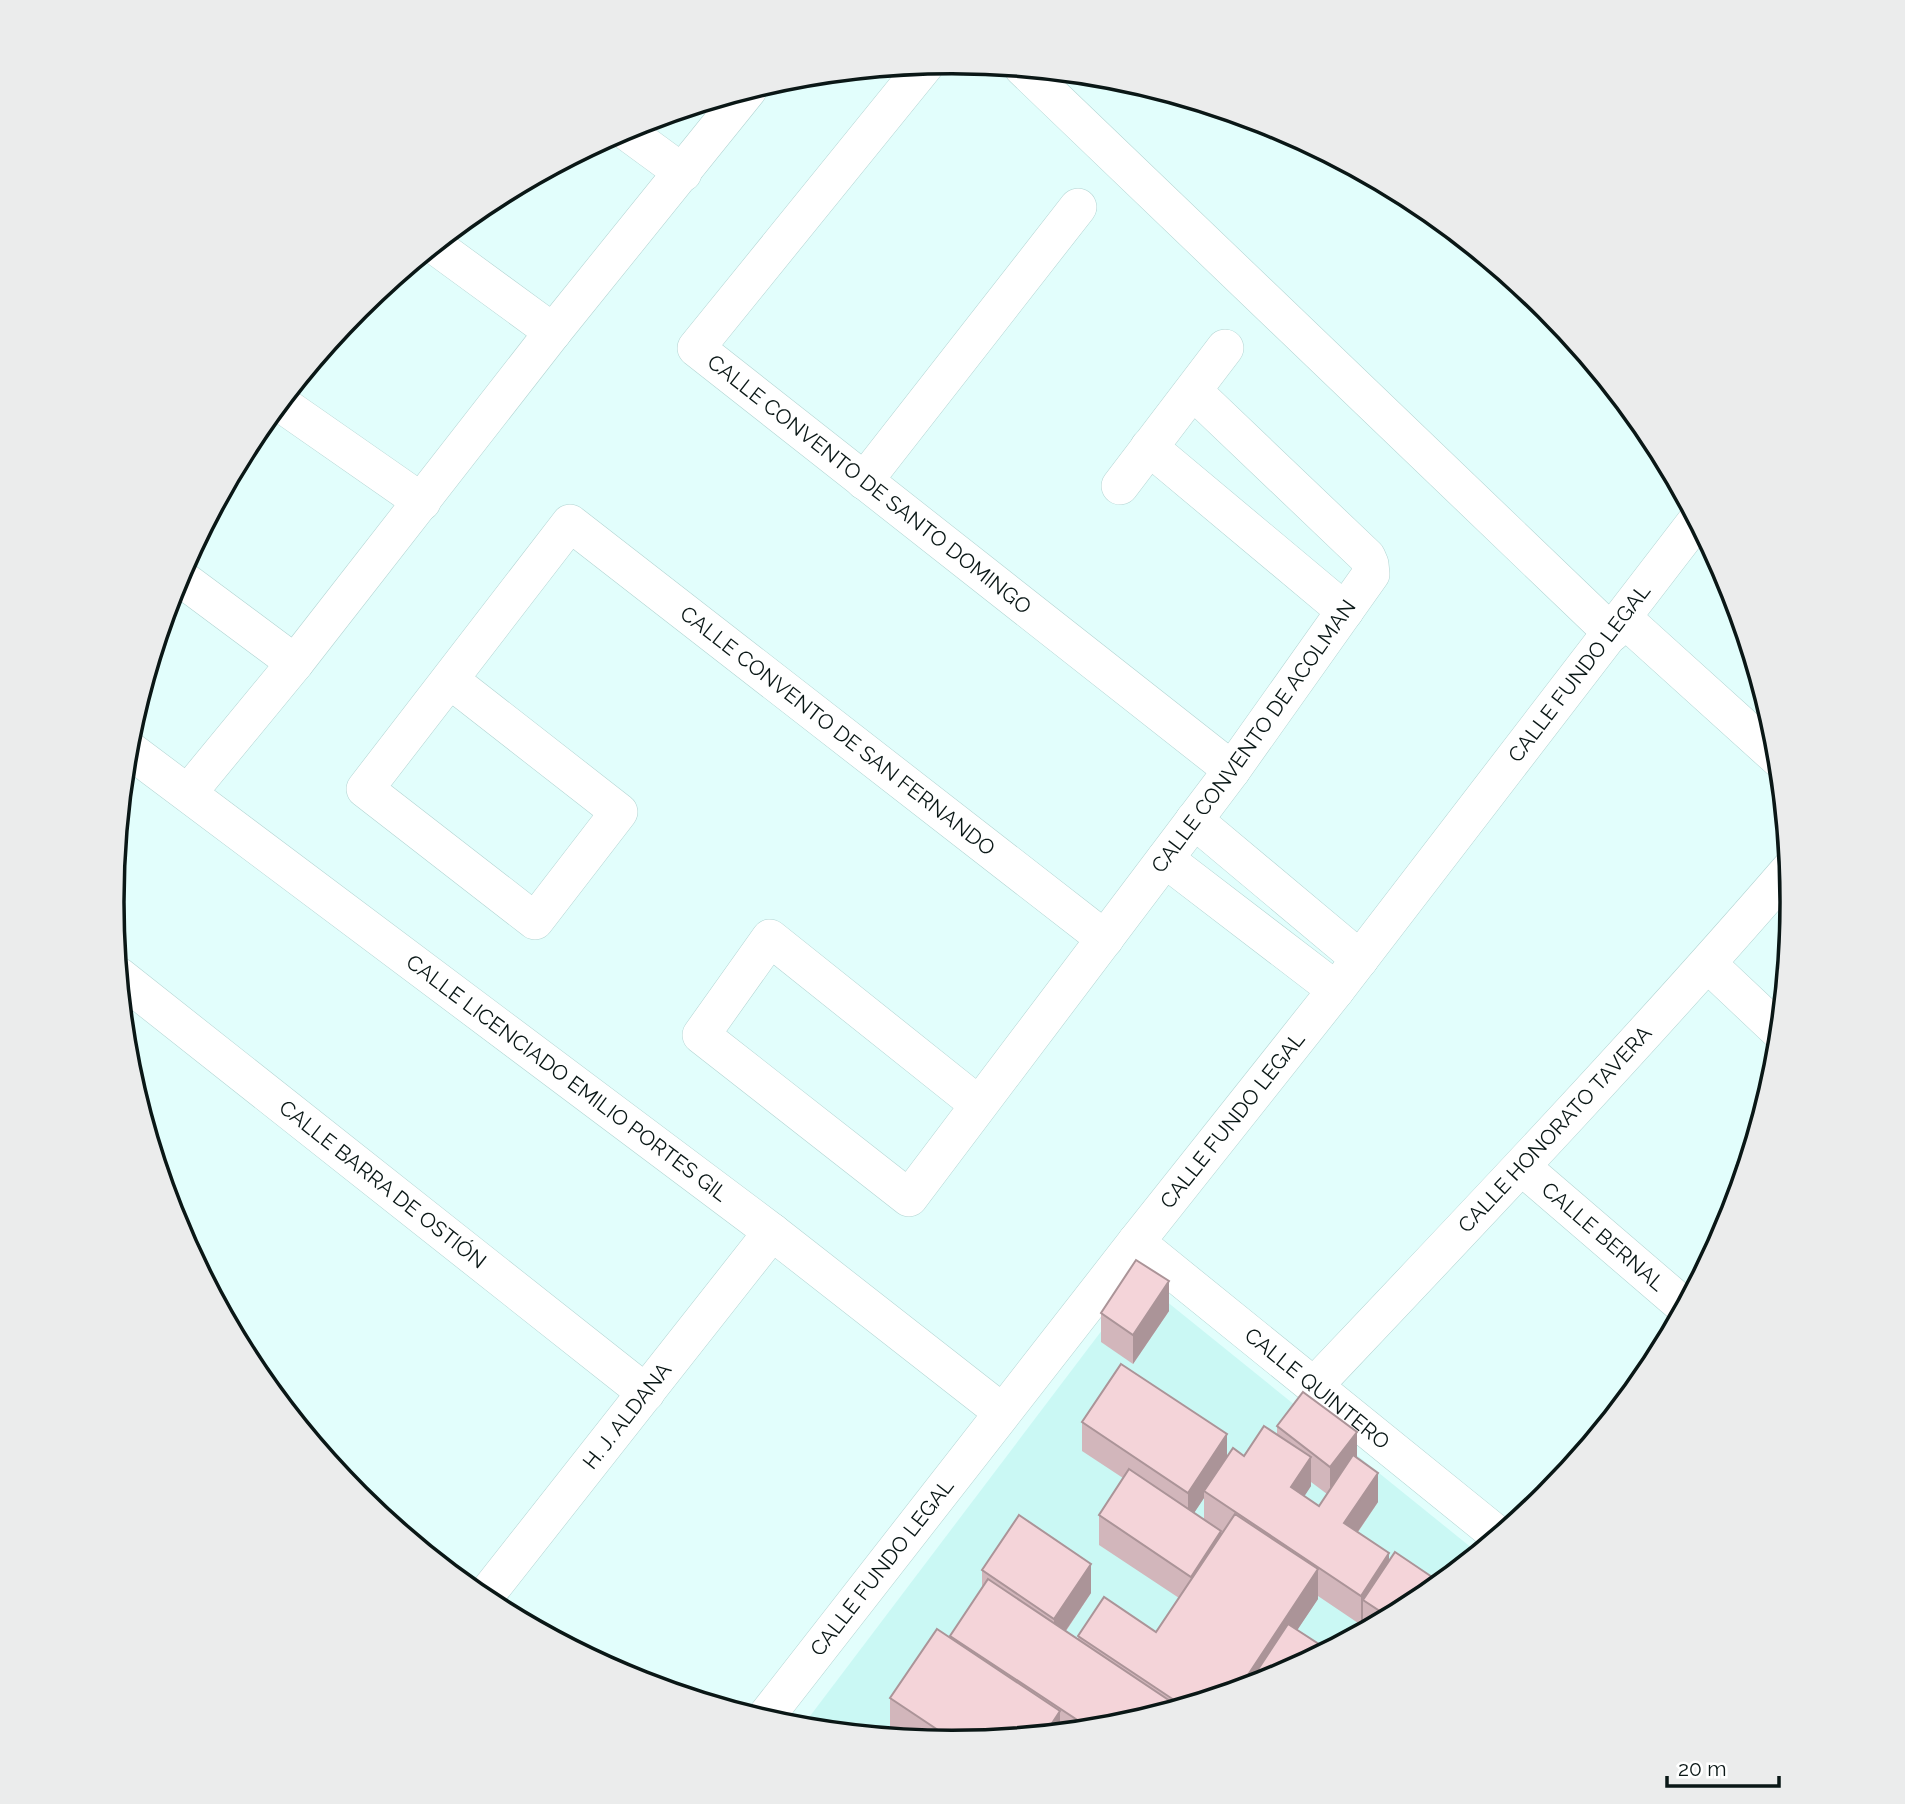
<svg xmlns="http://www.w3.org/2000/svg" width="1905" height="1804" viewBox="0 0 1905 1804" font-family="Raleway,sans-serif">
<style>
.built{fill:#caf8f4}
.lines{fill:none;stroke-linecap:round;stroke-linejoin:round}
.minor-casing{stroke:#b2d4d2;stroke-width:38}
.minor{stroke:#fff;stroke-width:37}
.wall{fill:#d2b6bb;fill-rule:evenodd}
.shaded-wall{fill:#ab9498}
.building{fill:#f4d4d9;stroke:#ab9498;stroke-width:2}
.labels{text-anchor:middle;stroke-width:5;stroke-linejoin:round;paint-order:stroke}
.street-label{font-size:21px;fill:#0a1716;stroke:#fff}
.rim{fill:none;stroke:#0a1716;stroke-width:3.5}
</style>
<rect width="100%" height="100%" fill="#e2fefc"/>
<polygon class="built" points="1140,1280 1478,1553 1419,1601 1274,1679 1116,1727 952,1743 801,1728"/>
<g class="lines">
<defs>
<g id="minor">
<path id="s1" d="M926,64L696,348L1232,770"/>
<polyline points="1023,68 1612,633"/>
<polyline points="623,129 683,173"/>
<polyline points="434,245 553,332"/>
<polyline points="280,403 422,502"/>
<polyline points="1149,447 1345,611"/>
<polyline points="864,481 1078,207"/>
<polyline points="1120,486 1225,348"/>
<polyline points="178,576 295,663"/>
<polyline points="1623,618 1779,759"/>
<path id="s2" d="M450,680L619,812L535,921L365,789L570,523L1105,939"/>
<path id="s3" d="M127,748L772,1232L1002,1412"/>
<polyline points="188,793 295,663 553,332 748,90"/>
<polyline points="1194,820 1360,959"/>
<polyline points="1165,859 1336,990"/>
<polyline points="1708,964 1780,1032"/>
<path id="s4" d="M119,976L646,1393"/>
<path id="s5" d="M979,1105L770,938L701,1035L909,1198L1232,770L1371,574L1370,564L1367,557L1193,391"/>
<path id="s6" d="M1522,1167L1685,1307"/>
<path id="s7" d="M1136,1242L1499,1536"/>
<path id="s8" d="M1314,1386C1475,1216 1637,1046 1790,869"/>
<path id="s9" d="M483,1599L772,1232"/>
<path id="s10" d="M764,1719L1136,1242L1336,990L1697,520"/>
</g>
</defs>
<use href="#minor" class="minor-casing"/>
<use href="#minor" class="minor"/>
</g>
<g class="wall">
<polygon points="1169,1311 1133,1364 1101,1342 1101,1313"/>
<path d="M1082,1422L1227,1456H1244L1277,1434V1426L1357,1458L1378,1502L1358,1532L1389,1560L1419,1601L1365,1630L1363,1629V1623L1361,1625L1318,1596V1599L1297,1630L1274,1679L1116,1727L952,1743L906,1738L890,1728V1698L950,1638V1636L982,1587V1570L1091,1593L1066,1631L1078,1639V1636L1156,1632L1179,1598L1099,1545V1515L1123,1478L1082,1451ZM1311,1482L1327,1494L1319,1506L1304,1496L1311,1486ZM1204,1498V1519L1194,1513Z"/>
</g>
<g class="shaded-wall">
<polygon points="1169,1281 1169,1311 1133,1364 1133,1335"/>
<polygon points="1357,1432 1357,1461 1330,1496 1330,1467"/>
<polygon points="1227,1434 1227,1463 1204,1491 1204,1498 1188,1522 1188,1493"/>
<polygon points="1311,1457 1311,1486 1291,1517 1291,1487"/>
<polygon points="1378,1473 1378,1502 1344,1552 1344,1523"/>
<polygon points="1221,1531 1221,1560 1191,1606 1191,1577"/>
<polygon points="1389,1553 1389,1582 1363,1600 1363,1623 1361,1625 1361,1596"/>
<polygon points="1091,1564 1091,1593 1054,1648 1054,1619"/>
<polygon points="1318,1569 1318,1599 1266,1677 1257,1671 1257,1684 1240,1689 1240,1687"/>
<polygon points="1060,1711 1060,1732 1045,1734"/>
</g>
<g class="building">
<polygon points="1136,1260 1169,1281 1133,1335 1101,1313"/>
<polygon points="1121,1364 1227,1434 1188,1493 1082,1422"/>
<polygon points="1303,1392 1357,1432 1330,1467 1277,1426"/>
<polygon points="1264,1426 1311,1457 1291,1487 1319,1506 1353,1455 1378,1473 1344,1523 1389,1553 1361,1596 1204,1491 1233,1448 1244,1456"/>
<polygon points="1129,1469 1221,1531 1191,1577 1099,1515"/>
<polygon points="1235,1514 1318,1569 1240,1687 1241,1689 1183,1706 1078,1636 1104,1597 1156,1632"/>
<polygon points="1019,1515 1091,1564 1054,1619 982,1570"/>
<polygon points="1395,1552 1441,1583 1419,1601 1389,1617 1363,1600"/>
<polygon points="988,1579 1173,1703 1168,1711 1116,1727 1091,1729 950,1636"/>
<polygon points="1288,1624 1328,1650 1270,1680 1257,1671"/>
<polygon points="937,1629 1060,1711 1045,1734 956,1742 890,1698"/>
<polygon points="1068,1727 1073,1731 1065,1732"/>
</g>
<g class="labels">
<g class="street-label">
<text dy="7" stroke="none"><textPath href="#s1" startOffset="586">CALLE CONVENTO DE SANTO DOMINGO</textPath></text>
<text dy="7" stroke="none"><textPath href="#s10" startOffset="1326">CALLE FUNDO LEGAL</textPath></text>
<text dy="7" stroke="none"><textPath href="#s2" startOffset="1242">CALLE CONVENTO DE SAN FERNANDO</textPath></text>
<text dy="7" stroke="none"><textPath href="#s5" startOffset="1227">CALLE CONVENTO DE ACOLMAN</textPath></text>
<text dy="7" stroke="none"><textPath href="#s3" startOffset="550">CALLE LICENCIADO EMILIO PORTES GIL</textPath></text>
<text dy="7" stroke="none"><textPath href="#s10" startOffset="760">CALLE FUNDO LEGAL</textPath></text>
<text dy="7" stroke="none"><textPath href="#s8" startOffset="352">CALLE HONORATO TAVERA</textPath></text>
<text dy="7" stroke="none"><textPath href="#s4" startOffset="336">CALLE BARRA DE OSTIÓN</textPath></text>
<text dy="7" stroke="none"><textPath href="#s6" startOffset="107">CALLE BERNAL</textPath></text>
<text dy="7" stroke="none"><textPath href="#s7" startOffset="233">CALLE QUINTERO</textPath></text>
<text dy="7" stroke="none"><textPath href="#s9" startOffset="233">H. J. ALDANA</textPath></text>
<text dy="7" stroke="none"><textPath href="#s10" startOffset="192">CALLE FUNDO LEGAL</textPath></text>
</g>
</g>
<path d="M0 0H1905V1804H0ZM124 902a828 828 0 1 1 1656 0a828 828 0 1 1-1656 0Z" fill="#ebecec" fill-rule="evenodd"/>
<path class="rim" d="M124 902a828 828 0 1 1 1656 0a828 828 0 1 1-1656 0Z"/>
<path d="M1667 1776v10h112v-10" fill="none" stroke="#0a1716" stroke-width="3.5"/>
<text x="1678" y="1776" font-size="21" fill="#0a1716" stroke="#ffffff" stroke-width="5" paint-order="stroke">20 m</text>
</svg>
